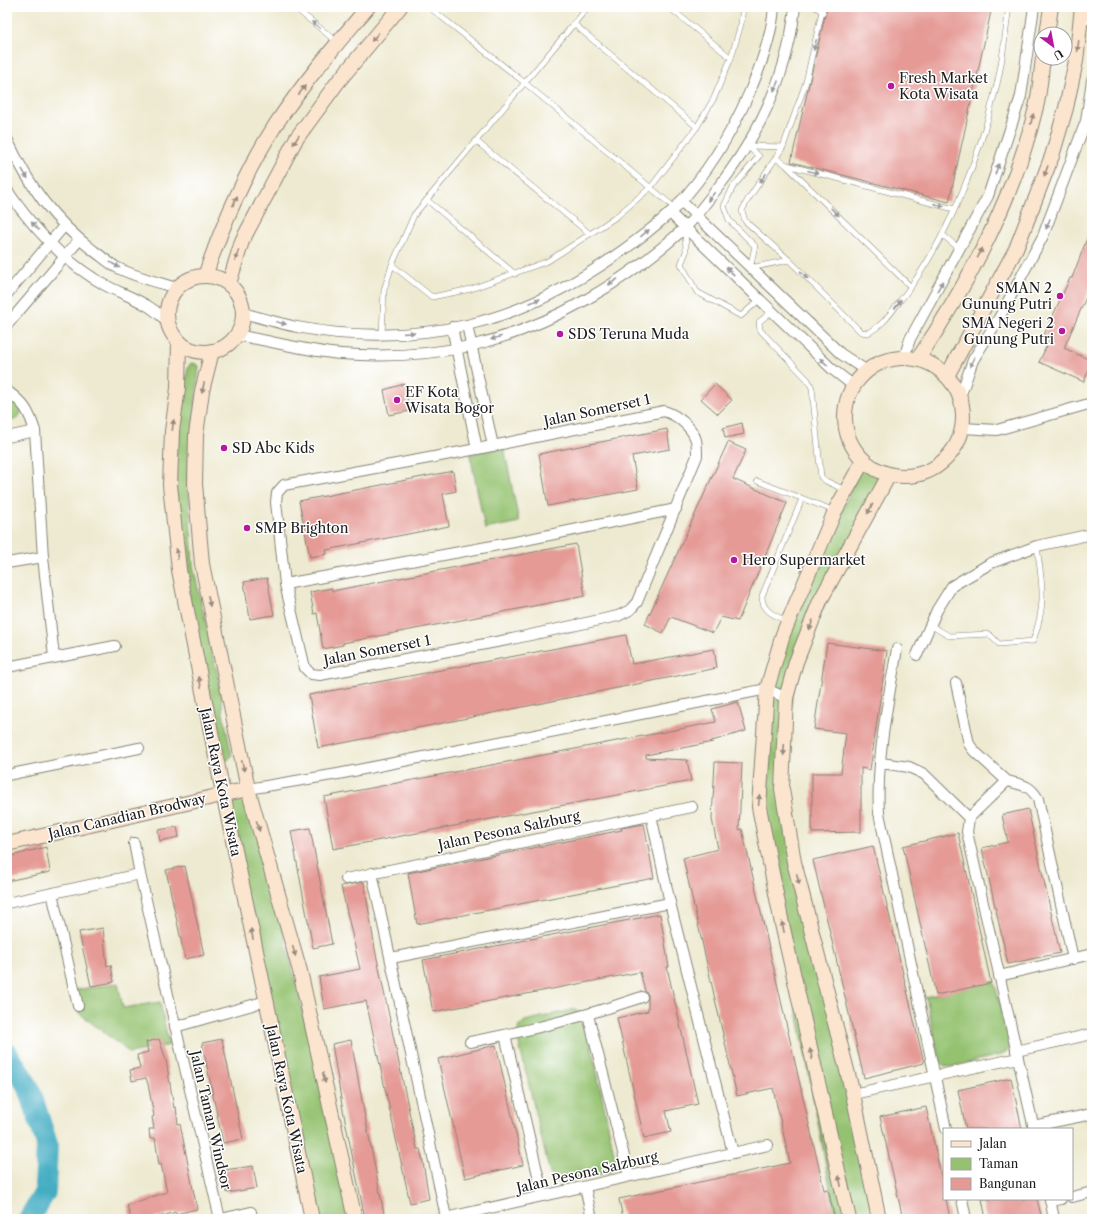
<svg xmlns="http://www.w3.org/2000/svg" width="1099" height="1226" viewBox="0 0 1099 1226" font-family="'Libre Caslon Text',serif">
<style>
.green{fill:#94c270;stroke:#586f46}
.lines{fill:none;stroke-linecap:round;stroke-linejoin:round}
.river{stroke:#44adc3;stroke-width:22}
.building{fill:#e59a95}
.lane-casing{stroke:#858376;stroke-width:6}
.street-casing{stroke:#858376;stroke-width:12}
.secondary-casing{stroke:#858376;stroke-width:16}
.lane{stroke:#fff;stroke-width:5}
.street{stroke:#fff;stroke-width:10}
.secondary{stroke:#fce5cf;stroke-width:14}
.oneway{fill:#999}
.oneway2{fill:#978b7e}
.poi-dot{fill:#b5179e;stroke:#fff;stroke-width:1.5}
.labels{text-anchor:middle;stroke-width:3;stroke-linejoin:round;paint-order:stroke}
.poi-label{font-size:14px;fill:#1c1c1c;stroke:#fff;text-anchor:start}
.street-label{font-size:14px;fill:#1c1c1c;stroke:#fff}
</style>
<rect width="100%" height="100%" fill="#fff"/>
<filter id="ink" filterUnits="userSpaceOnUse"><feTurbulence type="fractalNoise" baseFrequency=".025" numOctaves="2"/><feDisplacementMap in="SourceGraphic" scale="8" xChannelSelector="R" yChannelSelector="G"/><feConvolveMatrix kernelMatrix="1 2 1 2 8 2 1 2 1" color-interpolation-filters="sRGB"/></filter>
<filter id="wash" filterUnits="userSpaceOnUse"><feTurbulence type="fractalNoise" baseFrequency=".012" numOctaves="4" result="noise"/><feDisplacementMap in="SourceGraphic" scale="16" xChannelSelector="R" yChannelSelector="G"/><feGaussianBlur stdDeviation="0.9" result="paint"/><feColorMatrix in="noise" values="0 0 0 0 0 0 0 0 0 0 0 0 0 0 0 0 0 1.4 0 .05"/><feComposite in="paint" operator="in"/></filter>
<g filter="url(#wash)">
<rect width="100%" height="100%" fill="#eeead1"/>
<g class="green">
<path d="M191,363L196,364L199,366L188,481L193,566L220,685L223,713L232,756L228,760L223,759C205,668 180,577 176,484C175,445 182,406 188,367Z"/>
<polygon points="7,390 22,410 18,418 7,423"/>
<polygon points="504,447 519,522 485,529 470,454"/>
<polygon points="863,461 875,469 889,475 796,662 782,789 880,1219 836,1219 759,807 767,689"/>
<polygon points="248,789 354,1219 312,1219 223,793"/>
<polygon points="994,981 1011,1046 1007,1051 1000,1055 950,1067 943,1065 939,1060 926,997"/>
<polygon points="118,983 123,1008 160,1002 169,1045 130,1053 79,1013 75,990"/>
<polygon points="576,1009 581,1012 586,1020 616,1163 615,1168 610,1172 559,1183 550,1174 517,1035 519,1026 525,1021"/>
</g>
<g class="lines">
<polyline class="river" points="7,1053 29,1088 47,1144 45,1192 29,1219"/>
</g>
<g id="blocks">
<g class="building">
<polygon points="827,7 992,7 949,202 791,162"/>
<polygon points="1091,228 1092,284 1064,348 1092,361 1084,382 1039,362 1051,337 1044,335 1070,278 1072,278"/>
<polygon points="404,384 410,411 389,415 384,390"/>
<polygon points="715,384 732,400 718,414 701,399"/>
<polygon points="742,423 744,434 725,438 723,428"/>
<polygon points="667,429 670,449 632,456 638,489 548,506 539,454"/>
<polygon points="728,442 746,450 733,479 787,503 738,621 721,617 713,633 671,617 663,633 645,624"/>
<polygon points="453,471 456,491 443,494 449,526 326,550 327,554 310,557 299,501"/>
<polygon points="576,544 585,596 343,643 343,645 323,649 317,613 314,614 310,592 332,588 332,591"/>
<polygon points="267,578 274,615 250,619 244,582"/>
<polygon points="626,635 632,664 714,649 717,668 318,748 309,695"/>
<polygon points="827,643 887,651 870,770 861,768 861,832 812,833 812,773 841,773 846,733 814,729"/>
<polygon points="738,702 746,731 712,741 713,742 646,755 646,758 687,760 691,781 333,849 324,797 716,722 712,709"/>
<polygon points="715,762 742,763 739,830 742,829 824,1190 828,1189 834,1215 817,1219 623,1219 619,1199 790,1163 773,1088 737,1096 683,858 718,849 712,819"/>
<polygon points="1028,809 1060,953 1008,964 982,848 1008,842 1002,815"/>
<polygon points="644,824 654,878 417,924 408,873 622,830 621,828"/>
<polygon points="177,827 179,837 160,841 158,830"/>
<polygon points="310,828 332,944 313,948 291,831"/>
<polygon points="958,833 991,983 936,995 903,846"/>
<polygon points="873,846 924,1063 864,1078 813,860"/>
<polygon points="46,847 50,872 7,881 7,857"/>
<polygon points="185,866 204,955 185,959 166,870"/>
<polygon points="364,882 375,949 417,1149 420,1149 423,1162 429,1199 410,1203 366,1001 324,1009 319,977 360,969 341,886"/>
<polygon points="660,914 669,967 667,967 698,1104 666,1111 671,1132 644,1138 617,1018 648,1011 648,995 645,991 640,972 433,1012 423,960"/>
<polygon points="103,928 107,966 111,965 114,982 91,986 79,932"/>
<polygon points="159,1039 166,1060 174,1108 176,1107 178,1124 180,1124 197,1209 176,1214 176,1212 152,1219 131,1219 127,1205 167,1192 161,1164 159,1165 155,1138 150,1139 149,1129 154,1129 152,1117 154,1116 148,1084 146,1078 132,1081 130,1070 140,1068 137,1055 148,1052 146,1042"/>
<polygon points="222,1039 243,1139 223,1143 202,1043"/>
<polygon points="351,1040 363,1106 385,1219 365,1219 342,1105 332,1044"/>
<polygon points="496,1045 523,1165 465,1178 438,1059"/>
<polygon points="1011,1078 1022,1129 966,1129 958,1090"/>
<polygon points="926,1107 944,1189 944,1199 946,1199 950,1219 903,1219 880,1117"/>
<polygon points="253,1166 257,1188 227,1193 224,1170"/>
<polygon points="982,1199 1037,1199 1042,1219 986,1219"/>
</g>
</g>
</g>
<g filter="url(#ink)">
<use href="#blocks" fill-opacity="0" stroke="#858376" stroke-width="1"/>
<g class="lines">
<defs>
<g id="lane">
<polyline points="294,7 337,42"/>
<polyline points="429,7 525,83 675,208"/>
<polyline points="669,7 731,58"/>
<polyline points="816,7 823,12"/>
<path d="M823,7L806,82L783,147L747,201L742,211L745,221L789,260L861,332L868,333C884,325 892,311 903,297C948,239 979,159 996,88C1003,62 1005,34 1009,7"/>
<polyline points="1082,21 1092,22"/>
<polyline points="574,24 697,127"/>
<polyline points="476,141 590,234"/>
<polyline points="747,146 759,156 733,187 724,206 729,220 755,246 750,268 789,260"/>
<polyline points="748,146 783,147"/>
<polyline points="777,159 787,165 954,209"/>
<polyline points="787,166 911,287"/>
<polyline points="427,200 515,274"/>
<polyline points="685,228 686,252 681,264 697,292 741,316 759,300"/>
<polyline points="944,236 955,245 957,251"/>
<polyline points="392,265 432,297 471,289 548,261 616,217 651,187 697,127 714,98 731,58 741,24 743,7"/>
<polyline points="771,312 759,322 760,330 808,380 812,388 821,477 826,481 845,490"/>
<polyline points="382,335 384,290 392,265 414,215 588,7"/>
<polyline points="757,481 835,511"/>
<path d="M788,622C775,615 762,612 762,596L802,499"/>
<path d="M930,625L949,636L989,634L999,644L1033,641C1047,603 1042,584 1037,546"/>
</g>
<g id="street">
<path d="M7,139C29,186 53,220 94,251C101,256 109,263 116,267C135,277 157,282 177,288"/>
<path d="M7,190C32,227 65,263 105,285C118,292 133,297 146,305C154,309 161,316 168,322"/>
<polyline points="681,201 841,354 867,371"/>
<polyline points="670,213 832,369 854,386"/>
<polyline points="7,294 64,226"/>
<path d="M243,313C261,318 279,323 297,327C352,338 412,337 467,325C532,310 594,274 646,233C656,225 666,217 675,208C707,174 732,133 750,91C761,65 772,36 774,7"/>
<polyline points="7,325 79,240"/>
<polyline points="467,325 493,446"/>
<polyline points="452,327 477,449"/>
<path d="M236,335C271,341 306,351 341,354C383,357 429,355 470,346C549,328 625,282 685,228C695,218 704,205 713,194C756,140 788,76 795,7"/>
<polyline points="904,358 910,339 988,196 1021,96 1034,7"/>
<path d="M7,391C24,403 29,411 35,431L43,557L54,657"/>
<polyline points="960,397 973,360 999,318 1043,236 1086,121 1092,80"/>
<path d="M664,411C677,415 692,427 696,440C697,445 697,451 697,456L637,602L630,610L618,616L512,639L320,675L311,674L305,668L285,584L276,502L277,493L284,485L477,449Z"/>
<polyline points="963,428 997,430 1092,403"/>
<polyline points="7,437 35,431"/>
<polyline points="7,563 43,557"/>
<polyline points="285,584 520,541 676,509"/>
<path d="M897,649C888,702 876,759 879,813L946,1129"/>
<polyline points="917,655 937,610 952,586 991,563 1037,546 1092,534"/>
<polyline points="7,667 115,646"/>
<polyline points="956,683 969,744 974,751 1007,781"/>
<polyline points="881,763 909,767 924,774 969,818"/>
<polyline points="7,775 139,748"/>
<polyline points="248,789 338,774 767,689 786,698"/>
<polyline points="651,815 670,903 733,1153"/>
<polyline points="134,843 140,874 220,1219"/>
<polyline points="372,873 446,1217"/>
<polyline points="346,879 692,807"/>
<polyline points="52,893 78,1006"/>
<polyline points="7,903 140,874"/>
<polyline points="391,958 670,903"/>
<polyline points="999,976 1092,954"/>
<polyline points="588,1015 629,1176"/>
<polyline points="175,1027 266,1001"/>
<polyline points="505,1035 543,1196"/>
<path d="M470,1042C529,1031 586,1016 642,997"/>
<polyline points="1016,1051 1092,1034"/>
<polyline points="853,1094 1018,1058"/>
<polyline points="1033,1126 1092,1114"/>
<path d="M1034,1129L967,832L969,818L1007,781C1023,785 1030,785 1038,799L1073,959"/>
<polyline points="585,1187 592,1219"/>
<polyline points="1072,1197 1092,1192"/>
<polyline points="962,1199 966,1219"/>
<polyline points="1050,1199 1054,1219"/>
<polyline points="1050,1201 1061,1199"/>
<polyline points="221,1219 251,1212"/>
<polyline points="441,1219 768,1145"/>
</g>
<g id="secondary">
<polyline points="1047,34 1051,7"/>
<path d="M205,276C223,223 246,171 276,124C303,83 336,45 368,7"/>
<circle cx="205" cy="314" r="38"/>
<polyline points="229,284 242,241 296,139 337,83 400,7"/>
<polyline points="179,341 178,388 172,431 170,485 179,570 223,793 312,1219"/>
<polyline points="212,351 202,391 196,435 195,484 202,564 248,789 300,971 355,1219"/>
<circle cx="904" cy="417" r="59"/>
<path d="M918,359C970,281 1016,195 1037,103C1040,88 1041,73 1043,58"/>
<polyline points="947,376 1016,249 1052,156 1066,108 1076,61 1082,7"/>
<polyline points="7,844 248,789"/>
<polyline points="849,1219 782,924 759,807 767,689 783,634 835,511 863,461"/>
<polyline points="879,1219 853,1094 794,862 782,789 786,698 796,662 820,601 889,475"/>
</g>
</defs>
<use href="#lane" class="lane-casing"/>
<use href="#street" class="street-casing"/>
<use href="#secondary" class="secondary-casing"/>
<use href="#lane" class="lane"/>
<use href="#street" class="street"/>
<use href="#secondary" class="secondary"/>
</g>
<defs><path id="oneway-solid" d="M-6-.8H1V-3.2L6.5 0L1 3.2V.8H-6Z"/></defs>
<g class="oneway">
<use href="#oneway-solid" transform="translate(316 25) rotate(-141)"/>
<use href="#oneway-solid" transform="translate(815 45) rotate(104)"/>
<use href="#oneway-solid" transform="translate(776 86) rotate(114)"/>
<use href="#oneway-solid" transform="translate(997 169) rotate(-70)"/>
<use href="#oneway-solid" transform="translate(813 172) rotate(15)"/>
<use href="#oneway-solid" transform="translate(25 174) rotate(58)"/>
<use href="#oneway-solid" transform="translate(763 178) rotate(125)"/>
<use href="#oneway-solid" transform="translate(711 197) rotate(128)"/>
<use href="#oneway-solid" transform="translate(939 205) rotate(15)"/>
<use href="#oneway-solid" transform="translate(835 212) rotate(44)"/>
<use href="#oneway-solid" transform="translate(1048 224) rotate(111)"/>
<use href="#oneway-solid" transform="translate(35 226) rotate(-132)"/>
<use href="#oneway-solid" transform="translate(645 233) rotate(-39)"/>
<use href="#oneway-solid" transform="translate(115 265) rotate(30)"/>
<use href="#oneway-solid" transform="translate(730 271) rotate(-136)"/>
<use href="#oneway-solid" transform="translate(804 275) rotate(45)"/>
<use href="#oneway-solid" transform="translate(613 282) rotate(147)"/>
<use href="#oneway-solid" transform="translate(940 286) rotate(-61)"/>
<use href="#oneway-solid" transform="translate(535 301) rotate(-23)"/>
<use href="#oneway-solid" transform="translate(898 304) rotate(-52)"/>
<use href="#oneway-solid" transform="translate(281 323) rotate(14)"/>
<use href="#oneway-solid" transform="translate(409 333) rotate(-4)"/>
<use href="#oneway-solid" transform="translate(496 338) rotate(163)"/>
<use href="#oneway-solid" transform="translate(824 362) rotate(-137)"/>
<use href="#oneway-solid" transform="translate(972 362) rotate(114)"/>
</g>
<g class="oneway2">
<use href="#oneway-solid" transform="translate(375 37) rotate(130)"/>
<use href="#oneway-solid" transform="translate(1078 46) rotate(98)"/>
<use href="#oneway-solid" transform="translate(302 90) rotate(-54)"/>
<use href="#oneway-solid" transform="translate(1032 119) rotate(-75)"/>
<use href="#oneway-solid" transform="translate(296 140) rotate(122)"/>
<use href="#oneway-solid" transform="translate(1046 171) rotate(110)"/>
<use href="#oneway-solid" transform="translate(235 201) rotate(-65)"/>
<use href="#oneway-solid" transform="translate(980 253) rotate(-63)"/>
<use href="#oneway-solid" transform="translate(237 255) rotate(107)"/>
<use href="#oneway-solid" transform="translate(203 388) rotate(102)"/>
<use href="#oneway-solid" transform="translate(173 425) rotate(-82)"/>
<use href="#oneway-solid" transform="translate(870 509) rotate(119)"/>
<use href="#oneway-solid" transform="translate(177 554) rotate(-96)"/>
<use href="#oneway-solid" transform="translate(209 601) rotate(79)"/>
<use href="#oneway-solid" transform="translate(811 625) rotate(111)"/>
<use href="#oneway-solid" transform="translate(200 682) rotate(-102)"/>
<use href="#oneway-solid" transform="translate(784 750) rotate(93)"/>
<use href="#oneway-solid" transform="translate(243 766) rotate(77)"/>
<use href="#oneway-solid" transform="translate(759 800) rotate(-86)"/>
<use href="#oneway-solid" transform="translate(258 826) rotate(74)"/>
<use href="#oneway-solid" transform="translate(798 879) rotate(76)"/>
<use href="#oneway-solid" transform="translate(783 927) rotate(-102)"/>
<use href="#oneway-solid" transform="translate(252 934) rotate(-102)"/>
<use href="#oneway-solid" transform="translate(294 951) rotate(74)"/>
<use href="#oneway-solid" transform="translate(811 1054) rotate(-103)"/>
<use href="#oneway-solid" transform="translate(324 1078) rotate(77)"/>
<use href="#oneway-solid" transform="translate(840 1181) rotate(-103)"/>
</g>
</g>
<g class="poi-dot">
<circle cx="891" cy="86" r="4"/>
<circle cx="1060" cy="296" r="4"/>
<circle cx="1062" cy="331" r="4"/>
<circle cx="560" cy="334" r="4"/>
<circle cx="397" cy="400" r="4"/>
<circle cx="224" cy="448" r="4"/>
<circle cx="247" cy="528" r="4"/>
<circle cx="734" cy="560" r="4"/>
</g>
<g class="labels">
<g class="poi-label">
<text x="899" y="83">Fresh Market<tspan x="899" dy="16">Kota Wisata</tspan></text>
<text x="1052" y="293" text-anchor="end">SMAN 2<tspan x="1052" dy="16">Gunung Putri</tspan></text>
<text x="1054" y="328" text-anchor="end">SMA Negeri 2<tspan x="1054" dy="16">Gunung Putri</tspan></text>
<text x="568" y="339">SDS Teruna Muda</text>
<text x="405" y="397">EF Kota<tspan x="405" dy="16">Wisata Bogor</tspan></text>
<text x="232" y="453">SD Abc Kids</text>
<text x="255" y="533">SMP Brighton</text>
<text x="742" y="565">Hero Supermarket</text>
</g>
<g class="street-label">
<text transform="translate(597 410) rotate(-12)" y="5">Jalan Somerset 1</text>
<text transform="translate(377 650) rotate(-11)" y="5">Jalan Somerset 1</text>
<text transform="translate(221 782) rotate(78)" y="5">Jalan Raya Kota Wisata</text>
<text transform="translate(127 816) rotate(-13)" y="5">Jalan Canadian Brodway</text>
<text transform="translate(509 830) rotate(-12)" y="5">Jalan Pesona Salzburg</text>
<text transform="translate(287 1099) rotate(78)" y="5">Jalan Raya Kota Wisata</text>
<text transform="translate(211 1120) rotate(77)" y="5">Jalan Taman Windsor</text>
<text transform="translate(587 1172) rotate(-13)" y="5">Jalan Pesona Salzburg</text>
</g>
</g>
<rect width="1099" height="1226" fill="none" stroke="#fff" stroke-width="24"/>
<rect x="943" y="1128" width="130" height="72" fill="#ffffff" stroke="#a4a4a4"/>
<rect x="951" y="1141" width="20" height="6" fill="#fce5cf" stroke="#a4a4a4"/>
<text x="979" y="1148" font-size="12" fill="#1c1c1c">Jalan</text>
<rect x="951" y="1158" width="20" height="12" fill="#94c270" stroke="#a4a4a4"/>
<text x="979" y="1168" font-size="12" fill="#1c1c1c">Taman</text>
<rect x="951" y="1178" width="20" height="12" fill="#e59a95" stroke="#a4a4a4"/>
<text x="979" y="1188" font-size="12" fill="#1c1c1c">Bangunan</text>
<g transform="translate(1053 46) rotate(148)"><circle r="19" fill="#ffffff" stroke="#a4a4a4"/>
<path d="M0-3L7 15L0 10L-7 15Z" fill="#b5179e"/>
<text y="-6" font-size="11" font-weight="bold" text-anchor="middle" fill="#1c1c1c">U</text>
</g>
</svg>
